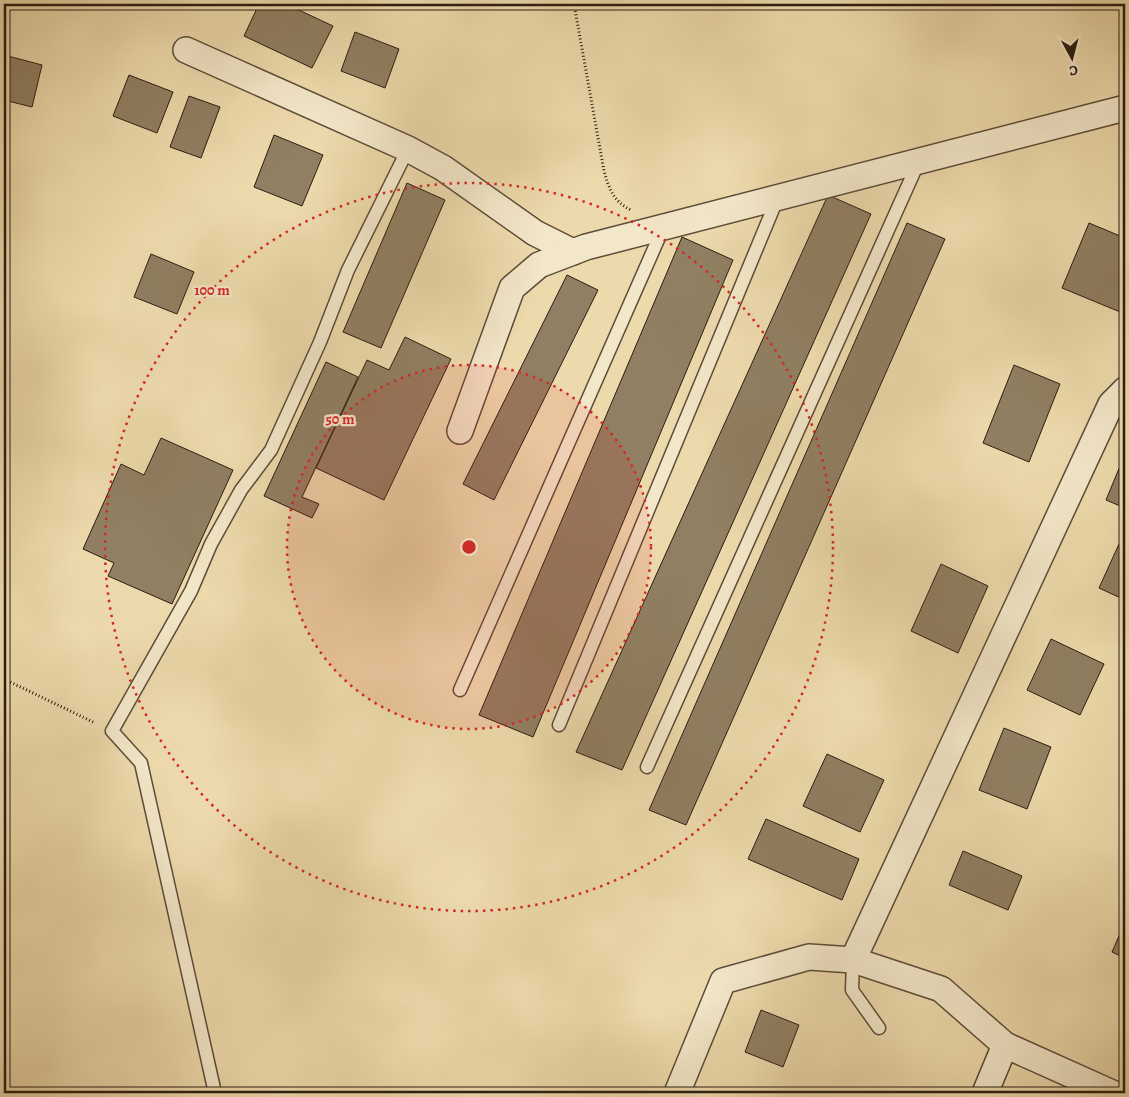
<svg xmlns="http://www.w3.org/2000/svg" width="1129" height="1097" viewBox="0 0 1129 1097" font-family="Alegreya,serif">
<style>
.building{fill:#907f62;stroke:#2b1d11}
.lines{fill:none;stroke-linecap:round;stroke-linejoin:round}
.lane-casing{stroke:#5c4c38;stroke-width:15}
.street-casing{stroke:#5c4c38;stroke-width:28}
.path{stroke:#2b1d11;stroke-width:3;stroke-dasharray:1 2.5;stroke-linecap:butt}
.lane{stroke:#f3e7c9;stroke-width:12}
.street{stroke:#f3e7c9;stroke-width:25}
.ring{fill:none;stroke:#d62828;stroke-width:2.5;stroke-dasharray:2.5 5}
.centre{fill:#d62828;stroke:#f3e7c9;stroke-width:2.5}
.ring-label{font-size:15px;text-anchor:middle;font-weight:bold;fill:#d62828;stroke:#f3e7c9;stroke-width:4.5;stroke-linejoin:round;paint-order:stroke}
</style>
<rect width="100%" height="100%" fill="#eddaac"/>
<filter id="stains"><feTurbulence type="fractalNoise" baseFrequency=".004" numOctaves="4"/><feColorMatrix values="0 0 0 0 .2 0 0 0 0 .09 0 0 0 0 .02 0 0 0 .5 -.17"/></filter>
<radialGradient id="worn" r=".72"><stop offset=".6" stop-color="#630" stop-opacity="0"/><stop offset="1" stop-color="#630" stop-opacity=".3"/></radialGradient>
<g class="building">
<polygon points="259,4 286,4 333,26 312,68 244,36"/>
<polygon points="355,32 399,49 385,88 341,71"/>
<polygon points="4,55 42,65 32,107 4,100"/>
<polygon points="129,75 173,92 157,133 113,116"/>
<polygon points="189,96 220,107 201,158 170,147"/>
<polygon points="274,135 323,155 302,206 254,187"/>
<polygon points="407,183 445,200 381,348 343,332"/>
<polygon points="828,195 871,214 622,770 576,752"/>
<polygon points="907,223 945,239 686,825 649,810"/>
<polygon points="1089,223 1125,238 1125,314 1062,288"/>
<polygon points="682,237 733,260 533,737 479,715"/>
<polygon points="151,254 194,272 177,314 134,297"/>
<polygon points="567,275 598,290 494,500 463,484"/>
<polygon points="405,337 451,359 384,500 316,468 367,360 389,370"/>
<polygon points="326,362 358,377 302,497 319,504 312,518 264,496"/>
<polygon points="1014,365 1060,384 1029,462 983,443"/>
<polygon points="161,438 233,470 172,604 108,576 114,563 83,549 121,464 144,475"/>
<polygon points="1125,454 1125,508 1106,500"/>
<polygon points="1119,544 1125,547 1125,600 1099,588"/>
<polygon points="941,564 988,586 958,653 911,631"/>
<polygon points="1051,639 1104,664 1080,715 1027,690"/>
<polygon points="1004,728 1051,747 1027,809 979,790"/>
<polygon points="827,754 884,780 860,832 803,806"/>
<polygon points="766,819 859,859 842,900 748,859"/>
<polygon points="963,851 1022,876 1008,910 949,885"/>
<polygon points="1125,922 1125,958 1112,952"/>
<polygon points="761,1010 799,1025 783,1067 745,1052"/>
</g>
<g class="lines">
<defs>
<g id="lane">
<polyline points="460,690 664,226"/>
<polyline points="559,725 778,197"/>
<polyline points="647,767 919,161"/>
<polyline points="853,960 852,990 879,1028"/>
<polyline points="215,1093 141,763 112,731 191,591 211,544 241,490 271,450 320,342 348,270 408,149"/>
</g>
<g id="street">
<polyline points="186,50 408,149 443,168 535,233 573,252"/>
<polyline points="460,431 512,288 539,265 586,247 1125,108"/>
<polyline points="853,960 1111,404 1125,390"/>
<polyline points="677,1093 723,981 809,957 853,960 941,989 1005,1045 1112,1093"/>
<polyline points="985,1093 1005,1045"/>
</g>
</defs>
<use href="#lane" class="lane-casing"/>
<use href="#street" class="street-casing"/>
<g class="path">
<path d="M574,4L604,171C609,189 614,202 631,210"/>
<polyline points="4,679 95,723"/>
</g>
<use href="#lane" class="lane"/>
<use href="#street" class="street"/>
</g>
<circle cx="469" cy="547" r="182" fill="#d62828" fill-opacity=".12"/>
<g class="ring">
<circle cx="469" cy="547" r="182"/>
<circle cx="469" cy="547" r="364"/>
</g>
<circle cx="469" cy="547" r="8" class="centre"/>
<g class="ring-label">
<text x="212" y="295">100 m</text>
<text x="340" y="424">50 m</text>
</g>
<rect width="1129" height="1097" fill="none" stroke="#eddaac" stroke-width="20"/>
<rect x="5" y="5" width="1119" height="1087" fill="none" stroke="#2b1d11" stroke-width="2.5"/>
<rect x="10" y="10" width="1109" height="1077" fill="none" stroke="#2b1d11"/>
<g transform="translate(1072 58) rotate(173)" stroke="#f3e7c9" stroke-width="4" paint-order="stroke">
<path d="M0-4L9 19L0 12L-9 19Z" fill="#2b1d11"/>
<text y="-8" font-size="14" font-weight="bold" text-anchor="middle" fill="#2b1d11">С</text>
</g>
<rect width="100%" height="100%" filter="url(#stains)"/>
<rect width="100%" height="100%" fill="url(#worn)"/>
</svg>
